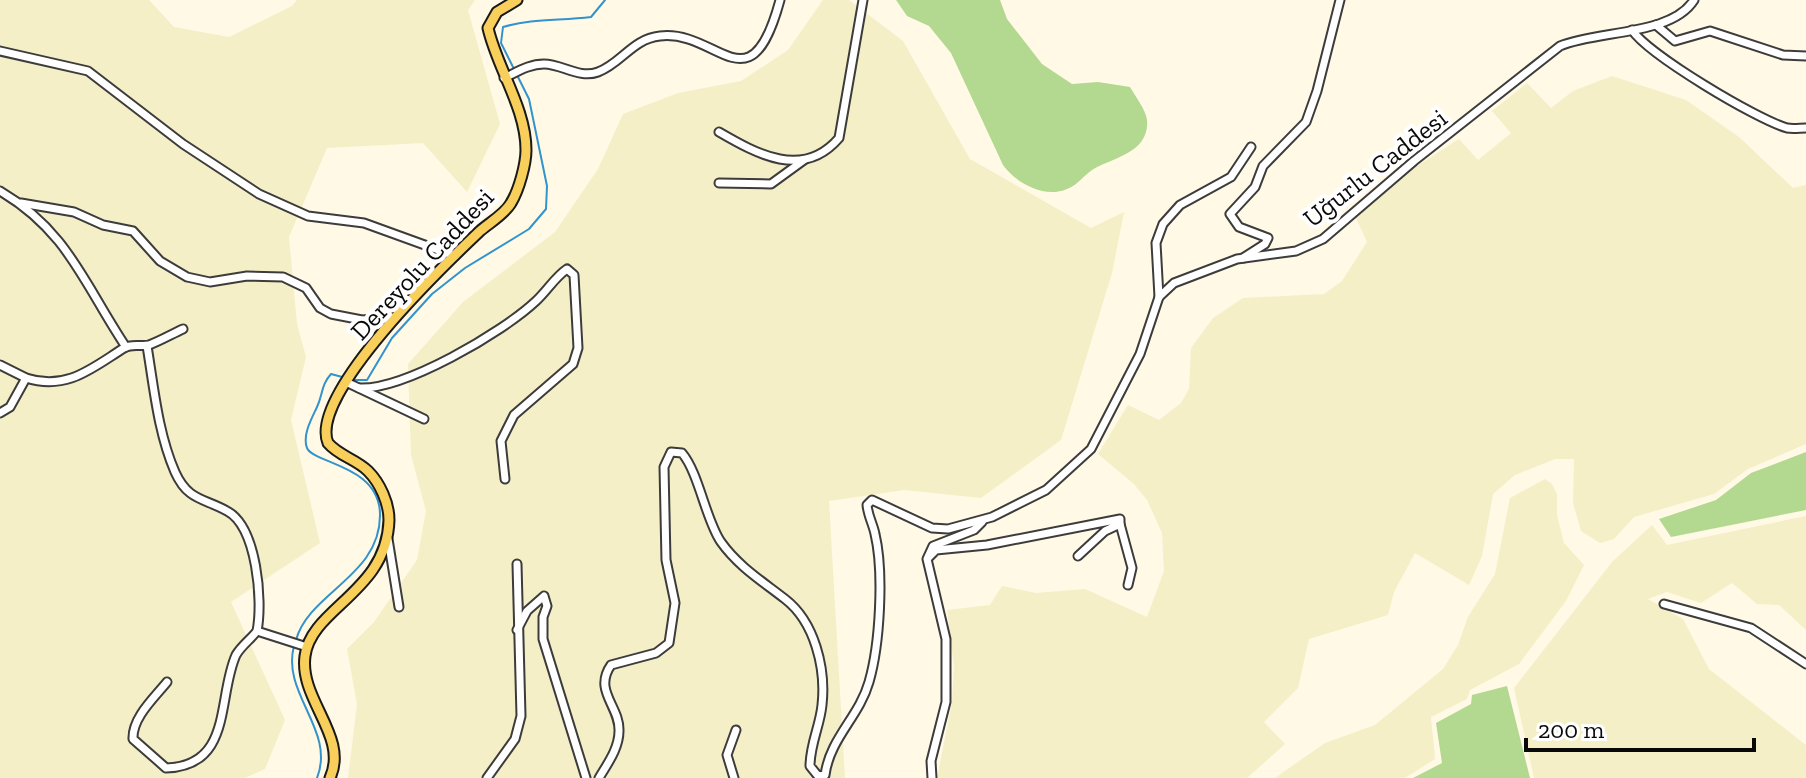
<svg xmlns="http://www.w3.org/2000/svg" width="1806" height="778" viewBox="0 0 1806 778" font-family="'Zilla Slab',serif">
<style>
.farmland{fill:#f4efc7}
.forest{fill:#b3d890}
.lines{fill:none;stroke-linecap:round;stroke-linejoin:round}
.stream{stroke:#3293cd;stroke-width:2}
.minor-casing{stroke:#3c3c3c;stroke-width:11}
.major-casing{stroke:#1a1a1a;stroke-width:13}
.minor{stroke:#fff;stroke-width:7}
.major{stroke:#f9cf5b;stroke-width:9}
.labels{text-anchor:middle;stroke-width:8;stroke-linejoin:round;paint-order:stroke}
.street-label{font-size:26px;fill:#090909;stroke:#fff}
</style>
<rect width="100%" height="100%" fill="#fff9e6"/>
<g class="farmland">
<polygon points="0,0 149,0 174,27 229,37 292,6 297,0 475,0 468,10 500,124 467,192 423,143 327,148 289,237 297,324 306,357 291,420 320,543 231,602 285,720 265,769 245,778 0,778"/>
<polygon points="823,0 849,0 903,41 970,159 1091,228 1124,212 1112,273 1061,440 981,498 904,490 829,501 845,778 348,778 357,704 347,649 374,622 417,560 426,511 411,455 408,364 463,302 555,232 598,169 623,114 678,93 741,81 788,50"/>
<polygon points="1612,76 1686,100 1739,137 1793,188 1806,185 1806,444 1748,469 1714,494 1634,517 1614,539 1600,543 1581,531 1573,503 1574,459 1555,459 1515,475 1493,494 1482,556 1469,585 1415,553 1394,592 1388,615 1309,639 1298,688 1264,722 1285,744 1247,778 937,778 952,702 954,666 947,610 990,605 1002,586 1036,593 1085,589 1147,617 1164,571 1162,533 1147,500 1134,484 1098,454 1128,405 1159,420 1181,403 1189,389 1191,348 1213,318 1243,298 1324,294 1342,281 1367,242 1356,218 1409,171 1459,139 1478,160 1511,133 1492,111 1527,83 1551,108 1573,91"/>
<polygon points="1545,479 1552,484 1557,494 1557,515 1564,543 1584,565 1566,601 1519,664 1470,690 1467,699 1431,717 1435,759 1405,778 1275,778 1325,743 1375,725 1443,669 1458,645 1468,617 1495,574 1510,498"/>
<polygon points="1806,516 1806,630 1779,605 1757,604 1732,583 1701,603 1667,592 1648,599 1683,619 1709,669 1806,745 1806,778 1534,778 1514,688 1612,562 1652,525 1667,545"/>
</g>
<g class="forest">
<path d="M896,0H1000L1007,19L1042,64L1072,84L1098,82L1130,87C1135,96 1146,110 1147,120C1150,153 1112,158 1092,170C1083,176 1078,185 1067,189C1044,199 1016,183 1003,165L951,53L929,26L907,16Z"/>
<polygon points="1806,452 1806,510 1671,537 1659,519 1716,500 1751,473"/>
<polygon points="1507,686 1530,778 1413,778 1442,763 1436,723 1471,704 1472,695"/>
</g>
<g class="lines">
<g class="stream">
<path d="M352,380H367L392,338L432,294L465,268L529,229L546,209L547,186L529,99L501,43L503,27C533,18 560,21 591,17L605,0"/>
<path d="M296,640C309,592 381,576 380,514C379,465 314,464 307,448C302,435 312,418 317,407C323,394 321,385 331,374L346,378"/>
<path d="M294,646C281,694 336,730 317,778"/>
</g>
<defs>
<g id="minor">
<polyline points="1656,25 1675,41 1710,31 1783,55 1806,56"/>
<path d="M1632,30C1649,55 1756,119 1787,128C1793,129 1800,128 1806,128"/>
<polyline points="0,51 88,71 183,144 259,194 308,216 364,223 455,256"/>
<path d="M504,78C517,72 529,64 544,64C562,64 579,79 598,72C622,63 632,39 660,36C718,29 750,111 780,0"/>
<path d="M719,132C757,154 803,180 839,138L863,0"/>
<polyline points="719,183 771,184 804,160"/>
<path d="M0,191C68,231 84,284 126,347"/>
<polyline points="21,203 74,212 103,225 133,231 160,261 187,277 210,282 247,276 283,277 306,288 320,308 331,314 362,320 395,317"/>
<polyline points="1243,258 1265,244 1268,238 1239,227 1230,214 1255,187 1263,166 1306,122 1317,91 1340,0"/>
<polyline points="1159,297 1156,243 1163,224 1180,205 1231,177 1251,147"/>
<path d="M147,346C154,388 158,433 175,472C188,501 204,498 227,511C257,527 263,601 257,631C251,639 241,646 236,655C217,697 233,766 166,768L133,739C132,718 154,698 167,682"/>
<polyline points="0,365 26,378"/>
<polyline points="346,382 424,419"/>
<path d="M359,388C404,390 502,333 536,301C547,291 555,277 567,269L574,275L578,348L573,364L514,415L501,441L505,479"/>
<path d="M0,413L10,407L26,378C67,391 92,368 124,348C132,343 141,347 149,345C160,341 172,334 183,329"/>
<polyline points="1120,524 1132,568 1128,585"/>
<polyline points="388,539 399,607"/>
<polyline points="929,557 936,550 987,545 1120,519 1120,524 1105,531 1078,556"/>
<polyline points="1664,604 1751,628 1806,664"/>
<polyline points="517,630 527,611 544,596 547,606 543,617 543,639 586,778"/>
<polyline points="257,631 307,647"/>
<polyline points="487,778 515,739 521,716 517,564"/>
<path d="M599,778C608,763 619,748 619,731C620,706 593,691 611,665L656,653L669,643L675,603L666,560L664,467L671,452L682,453C699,473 706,521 721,542C738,566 762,581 785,599C815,622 826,669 822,705C820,726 810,744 810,766L818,776L825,775C830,738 859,717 869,682C880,644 884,572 875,534C873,524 868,516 867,505L872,500L932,528L948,529L992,517L1046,490L1091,449L1140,354L1159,297L1174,283L1237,259L1296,251L1323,239L1414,161L1560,46C1598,30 1671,36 1694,0"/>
<polyline points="734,778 727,755 736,730"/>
<polyline points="932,778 931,761 946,702 946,639 927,559 933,546 974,530 982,522"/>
</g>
<path id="major" d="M330,778C349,736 299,700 305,656C311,608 387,592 389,520C389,503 380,483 368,471C356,459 339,456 328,443C308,395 444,265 480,231C489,223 505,214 511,203C519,190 526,164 526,150C526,108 497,68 488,28L497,12L517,0"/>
</defs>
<use href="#minor" class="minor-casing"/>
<use href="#major" class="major-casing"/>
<use href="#minor" class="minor"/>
<use href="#major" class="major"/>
</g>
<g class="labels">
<g class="street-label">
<text transform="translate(1375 168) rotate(-38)" y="9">Uğurlu Caddesi</text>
<text transform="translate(422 264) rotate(-47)" y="9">Dereyolu Caddesi</text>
</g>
</g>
<path d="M1526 738v12h228v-12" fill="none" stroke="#090909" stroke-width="4"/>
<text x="1538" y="738" font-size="24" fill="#090909" stroke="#ffffff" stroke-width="6" paint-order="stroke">200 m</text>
</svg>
